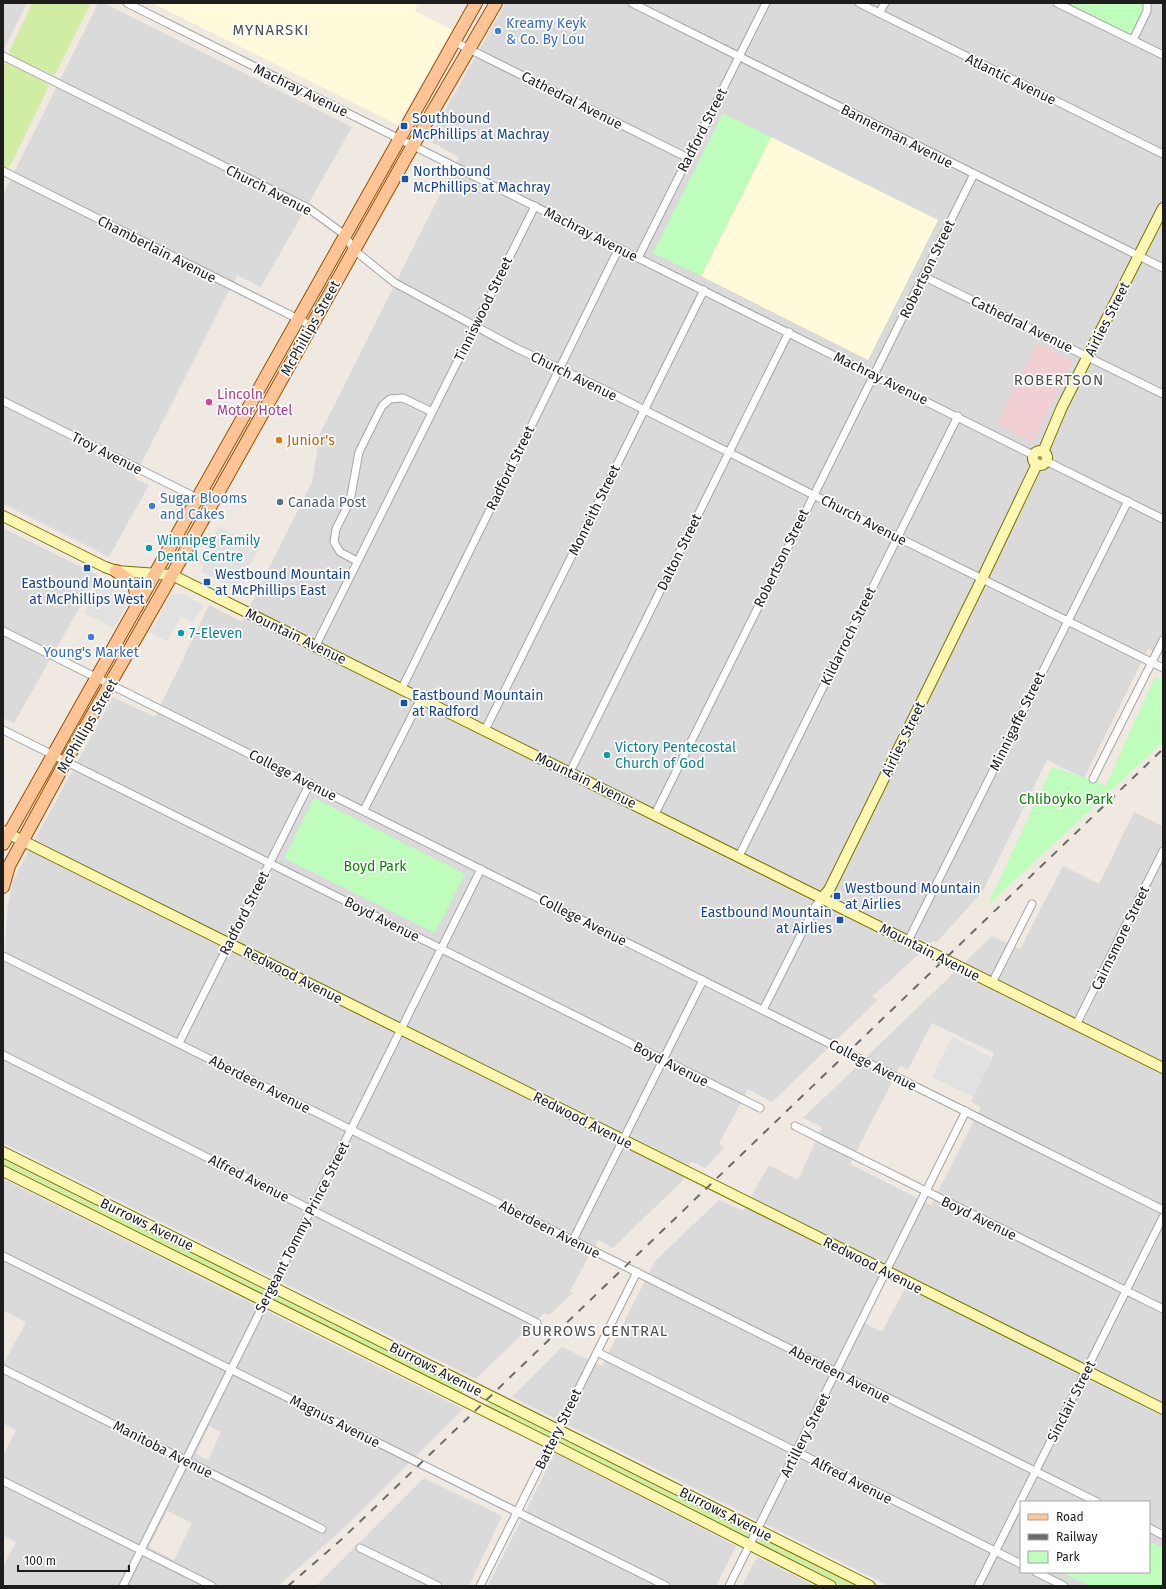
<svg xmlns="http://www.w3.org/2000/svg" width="1166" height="1589" viewBox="0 0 1166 1589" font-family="'Fira Sans',sans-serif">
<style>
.residential{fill:#dbdada;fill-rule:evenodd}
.commercial{fill:#f1cfd3}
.education{fill:#fffada}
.grass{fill:#d1eda4}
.park{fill:#befdbb}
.parking{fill:#e1e1e1}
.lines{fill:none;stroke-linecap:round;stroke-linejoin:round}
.street-casing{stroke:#a4a4a4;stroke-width:9}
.secondary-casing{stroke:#777400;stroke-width:12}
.primary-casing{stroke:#955000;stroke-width:14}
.street{stroke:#fff;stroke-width:7}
.secondary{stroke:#fdf7b1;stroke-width:10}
.primary{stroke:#ffc496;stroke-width:12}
.rail{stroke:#6b6b6b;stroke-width:2;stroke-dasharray:8 8;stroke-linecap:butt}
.shop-dot{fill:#3f7fe0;stroke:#fff;stroke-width:1.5}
.transit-dot{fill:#1a4fb4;stroke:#fff;stroke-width:1.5}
.hotel-dot{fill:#d1479c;stroke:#fff;stroke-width:1.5}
.food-dot{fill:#e8710a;stroke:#fff;stroke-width:1.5}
.service-dot{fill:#5c6f8a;stroke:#fff;stroke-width:1.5}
.culture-dot{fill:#0f9aa8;stroke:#fff;stroke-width:1.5}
.labels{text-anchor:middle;stroke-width:3.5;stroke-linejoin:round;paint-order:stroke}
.shop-label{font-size:14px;fill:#366cbe;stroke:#fff;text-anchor:start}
.street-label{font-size:14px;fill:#1d1d1d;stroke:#fff}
.transit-label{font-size:14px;fill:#164399;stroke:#fff;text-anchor:start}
.hotel-label{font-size:14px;fill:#b23c85;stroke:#fff;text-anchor:start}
.food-label{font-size:14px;fill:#c56008;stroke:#fff;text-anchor:start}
.service-label{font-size:14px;fill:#4e5e75;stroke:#fff;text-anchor:start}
.culture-label{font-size:14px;fill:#0d838f;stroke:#fff;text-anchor:start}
.park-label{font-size:14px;fill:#0b8105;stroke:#fff}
.neighbourhood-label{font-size:15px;letter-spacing:1px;fill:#505050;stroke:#fff}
</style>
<rect width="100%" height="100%" fill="#efe9e2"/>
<g class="residential">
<polygon points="3,3 27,3 3,51"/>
<polygon points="98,3 103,3 352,127 261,287 237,275 134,478 149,485 109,557 3,504 3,195"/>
<polygon points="506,3 1163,3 1163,656 1148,649 1084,778 1047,760 983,891 937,942 933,941 872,997 878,1000 772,1102 748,1089 719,1144 725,1147 705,1168 691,1161 682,1181 613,1248 598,1240 570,1291 573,1293 549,1315 544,1313 476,1379 3,1143 3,969 8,905 12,883 26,855 113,697 155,717 209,605 242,622 312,482 320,433 459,157 428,140"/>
<polygon points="3,528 98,575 14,723 3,718"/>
<path d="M1134,812L1163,826V1586H889L512,1397L562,1347L602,1366L655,1261L719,1200L743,1211L769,1165L798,1180L822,1127L803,1118L992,936L1020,949L1063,866L1099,884ZM932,1023L994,1053L971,1102L981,1107L931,1205L850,1164L900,1066L908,1070ZM887,1272L909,1280L882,1332L864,1323ZM1021,1502H1149V1572H1021Z"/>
<path d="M3,1179L463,1409L344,1528L278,1586H9L3,1583V1566L16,1542L3,1535V1456L16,1430L3,1423V1365L26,1322L3,1310ZM209,1426L221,1432L208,1460L196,1454ZM167,1511L192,1523L174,1560L149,1547Z"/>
<polygon points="555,1453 736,1546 716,1586 488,1586"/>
<polygon points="424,1478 502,1516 469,1586 316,1586"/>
<polygon points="757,1557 815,1586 742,1586"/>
</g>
<polygon class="commercial" points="1037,343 1073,361 1033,442 997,424"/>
<g class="education">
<polygon points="152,3 418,3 415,11 452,30 398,125"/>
<polygon points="771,137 938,220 868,360 701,276"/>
</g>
<g class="grass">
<polygon points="32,3 91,3 56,73 53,75 12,56 9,52"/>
<polygon points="7,63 46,82 49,86 10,166 7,168 3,166 3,64"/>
<polygon points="3,1157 259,1285 264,1290 264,1293 261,1294 3,1166"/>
<polygon points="273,1295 278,1295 460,1386 462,1392 461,1393 272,1300"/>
<polygon points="490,1401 550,1431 550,1436 547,1438 484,1407"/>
<polygon points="562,1437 748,1530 750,1536 747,1538 557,1442"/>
<polygon points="762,1537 860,1586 841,1586 760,1545 757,1542"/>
</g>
<g class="park">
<polygon points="1068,3 1142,3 1143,11 1133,32 1127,33"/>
<polygon points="723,113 771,137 701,276 653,253"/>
<polygon points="1155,677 1163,681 1163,742 987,906 1052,767 1106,785"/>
<polygon points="314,798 465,874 435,933 284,858"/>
<polygon points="1149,1541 1163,1548 1163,1586 1090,1586 1061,1572 1149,1572"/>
</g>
<g class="parking">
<polygon points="219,527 259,549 236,590 201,571 204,566 199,563"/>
<polygon points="103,578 132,594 114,628 84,613"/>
<polygon points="180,593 204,605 193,623 181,616 167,641 150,632 171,595"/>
<polygon points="952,1037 992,1058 973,1097 932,1077"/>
</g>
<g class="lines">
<defs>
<g id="street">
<polyline points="127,3 1033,455"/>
<polyline points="632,3 1163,268"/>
<polyline points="859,3 1163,154"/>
<polyline points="1057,3 1163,55"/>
<polyline points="879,13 885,3"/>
<polyline points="1133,40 1147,11 1147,3"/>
<polyline points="455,42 688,158"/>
<polyline points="3,56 308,208 345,235 354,250 395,283 516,348 601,388 897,537 1163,668"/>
<polyline points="3,171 312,326"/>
<polyline points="638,258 766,3"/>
<polyline points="923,276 1163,394"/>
<polyline points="3,401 211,505"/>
<polyline points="1046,461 1163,519"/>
<polyline points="357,561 340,552 334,542 336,529 350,501 359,452 382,406 390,399 403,398 432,412"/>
<polyline points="3,631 1163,1210"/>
<polyline points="316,645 535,206"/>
<polyline points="402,688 619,248"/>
<polyline points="3,730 760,1108"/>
<polyline points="485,730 704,290"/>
<polyline points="570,772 789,332"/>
<polyline points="1093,779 1163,640"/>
<polyline points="364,810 421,698"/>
<polyline points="655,814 974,174"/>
<polyline points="739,856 958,416"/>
<polyline points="908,941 1128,501"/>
<polyline points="3,956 1097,1502"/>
<polyline points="992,983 1032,904"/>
<polyline points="763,1010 815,907 822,898"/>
<polyline points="1076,1025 1163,851"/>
<polyline points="179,1043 310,783"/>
<polyline points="3,1055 537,1323"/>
<polyline points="795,1126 1163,1309"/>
<polyline points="573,1240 703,980"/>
<polyline points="3,1256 666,1586"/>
<polyline points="597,1352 1021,1564"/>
<polyline points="3,1369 322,1529"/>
<polyline points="3,1481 212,1586"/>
<polyline points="1149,1528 1163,1535"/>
<polyline points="360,1548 438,1586"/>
<polyline points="1036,1572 1064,1586"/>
<polyline points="123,1586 481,869"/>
<polyline points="480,1586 637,1272"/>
<polyline points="729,1586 966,1111"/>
<polyline points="978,1586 1163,1217"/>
</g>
<g id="secondary">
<circle cx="1040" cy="458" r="7"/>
<polyline points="1043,452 1062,407 1163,208"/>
<polyline points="3,516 105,567 116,571 172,575 1163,1068"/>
<polyline points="3,831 1163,1409"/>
<polyline points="822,898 829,890 982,579 1037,464"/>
<polyline points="3,1152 870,1586"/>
<polyline points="3,1171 551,1444 831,1586"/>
</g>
<g id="primary">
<path d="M116,571C133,582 137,585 137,606"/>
<polyline points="3,844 476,3"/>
<polyline points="3,887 9,866 66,761 172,575 408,154 496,3"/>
</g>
</defs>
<use href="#street" class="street-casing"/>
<use href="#secondary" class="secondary-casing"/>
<use href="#primary" class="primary-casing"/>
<use href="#street" class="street"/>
<use href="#secondary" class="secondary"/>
<use href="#primary" class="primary"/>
<polyline class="rail" points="288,1586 343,1538 1163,749"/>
</g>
<g class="shop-dot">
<circle cx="498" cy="31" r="4"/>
<circle cx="152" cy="506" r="4"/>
<circle cx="91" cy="637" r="4"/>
</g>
<g class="transit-dot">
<rect x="400" y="122" width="8" height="8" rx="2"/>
<rect x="401" y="175" width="8" height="8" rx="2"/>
<rect x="83" y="564" width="8" height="8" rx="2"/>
<rect x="203" y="578" width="8" height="8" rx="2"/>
<rect x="400" y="699" width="8" height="8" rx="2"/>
<rect x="833" y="892" width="8" height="8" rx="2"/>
<rect x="836" y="916" width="8" height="8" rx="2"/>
</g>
<circle class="hotel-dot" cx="209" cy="402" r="4"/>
<circle class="food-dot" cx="279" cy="440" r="4"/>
<circle class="service-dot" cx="280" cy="502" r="4"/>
<g class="culture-dot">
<circle cx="149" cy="548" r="4"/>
<circle cx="181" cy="633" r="4"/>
<circle cx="607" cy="755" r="4"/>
</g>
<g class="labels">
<g class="shop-label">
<text x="506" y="28">Kreamy Keyk<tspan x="506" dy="16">&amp; Co. By Lou</tspan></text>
<text x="160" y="503">Sugar Blooms<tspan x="160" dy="16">and Cakes</tspan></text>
<text x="91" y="657" text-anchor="middle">Young's Market</text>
</g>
<g class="street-label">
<text transform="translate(1011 79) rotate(26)" y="5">Atlantic Avenue</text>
<text transform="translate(301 90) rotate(26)" y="5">Machray Avenue</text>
<text transform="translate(572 100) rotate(27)" y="5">Cathedral Avenue</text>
<text transform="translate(702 130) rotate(-63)" y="5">Radford Street</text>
<text transform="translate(897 136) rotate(27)" y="5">Bannerman Avenue</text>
<text transform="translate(269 190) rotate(27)" y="5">Church Avenue</text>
<text transform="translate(591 234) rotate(27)" y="5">Machray Avenue</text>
<text transform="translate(157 249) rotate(27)" y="5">Chamberlain Avenue</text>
<text transform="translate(927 269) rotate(-64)" y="5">Robertson Street</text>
<text transform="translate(483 309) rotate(-64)" y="5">Tinniswood Street</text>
<text transform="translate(1107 319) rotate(-63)" y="5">Airlies Street</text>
<text transform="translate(1022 324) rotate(26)" y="5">Cathedral Avenue</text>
<text transform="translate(310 328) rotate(-61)" y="5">McPhillips Street</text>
<text transform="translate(574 376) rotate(26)" y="5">Church Avenue</text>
<text transform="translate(881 378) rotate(26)" y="5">Machray Avenue</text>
<text transform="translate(107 453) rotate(27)" y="5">Troy Avenue</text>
<text transform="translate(510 468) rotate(-64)" y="5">Radford Street</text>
<text transform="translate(594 510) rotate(-64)" y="5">Monreith Street</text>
<text transform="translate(864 520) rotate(27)" y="5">Church Avenue</text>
<text transform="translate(679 552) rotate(-64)" y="5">Dalton Street</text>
<text transform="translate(781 558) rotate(-64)" y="5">Robertson Street</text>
<text transform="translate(296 636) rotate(26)" y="5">Mountain Avenue</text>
<text transform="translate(848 636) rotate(-64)" y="5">Kildarroch Street</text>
<text transform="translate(1017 721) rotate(-64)" y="5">Minnigaffe Street</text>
<text transform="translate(87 726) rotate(-60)" y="5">McPhillips Street</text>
<text transform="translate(903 739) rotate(-64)" y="5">Airlies Street</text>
<text transform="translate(293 775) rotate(27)" y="5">College Avenue</text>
<text transform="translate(586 780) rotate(26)" y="5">Mountain Avenue</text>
<text transform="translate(244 913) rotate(-63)" y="5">Radford Street</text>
<text transform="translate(382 919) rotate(27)" y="5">Boyd Avenue</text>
<text transform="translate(583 920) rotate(27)" y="5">College Avenue</text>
<text transform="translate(1120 938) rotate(-64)" y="5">Cairnsmore Street</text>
<text transform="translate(930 952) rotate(27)" y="5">Mountain Avenue</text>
<text transform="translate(293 975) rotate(27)" y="5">Redwood Avenue</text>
<text transform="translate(671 1064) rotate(27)" y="5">Boyd Avenue</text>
<text transform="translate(873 1065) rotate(27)" y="5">College Avenue</text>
<text transform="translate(260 1084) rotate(27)" y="5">Aberdeen Avenue</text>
<text transform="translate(583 1120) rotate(27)" y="5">Redwood Avenue</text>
<text transform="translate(249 1178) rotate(27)" y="5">Alfred Avenue</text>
<text transform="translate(979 1218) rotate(26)" y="5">Boyd Avenue</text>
<text transform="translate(147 1224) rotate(26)" y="5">Burrows Avenue</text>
<text transform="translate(302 1227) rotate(-63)" y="5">Sergeant Tommy Prince Street</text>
<text transform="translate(550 1229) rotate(27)" y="5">Aberdeen Avenue</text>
<text transform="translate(873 1265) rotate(27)" y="5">Redwood Avenue</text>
<text transform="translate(436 1369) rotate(27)" y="5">Burrows Avenue</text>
<text transform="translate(840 1374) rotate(27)" y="5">Aberdeen Avenue</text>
<text transform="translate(1071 1401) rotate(-63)" y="5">Sinclair Street</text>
<text transform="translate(335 1421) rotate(27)" y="5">Magnus Avenue</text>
<text transform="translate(558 1429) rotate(-64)" y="5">Battery Street</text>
<text transform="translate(805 1435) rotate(-63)" y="5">Artillery Street</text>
<text transform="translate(163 1449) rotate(27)" y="5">Manitoba Avenue</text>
<text transform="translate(852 1480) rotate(27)" y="5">Alfred Avenue</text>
<text transform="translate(726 1514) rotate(27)" y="5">Burrows Avenue</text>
</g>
<g class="transit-label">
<text x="412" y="123">Southbound<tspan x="412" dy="16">McPhillips at Machray</tspan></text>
<text x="413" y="176">Northbound<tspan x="413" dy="16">McPhillips at Machray</tspan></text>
<text x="215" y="579">Westbound Mountain<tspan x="215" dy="16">at McPhillips East</tspan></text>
<text x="87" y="588" text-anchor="middle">Eastbound Mountain<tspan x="87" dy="16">at McPhillips West</tspan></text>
<text x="412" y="700">Eastbound Mountain<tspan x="412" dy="16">at Radford</tspan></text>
<text x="845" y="893">Westbound Mountain<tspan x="845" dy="16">at Airlies</tspan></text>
<text x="832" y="917" text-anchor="end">Eastbound Mountain<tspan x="832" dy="16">at Airlies</tspan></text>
</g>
<g class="hotel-label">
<text x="217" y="399">Lincoln<tspan x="217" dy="16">Motor Hotel</tspan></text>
</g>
<g class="food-label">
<text x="287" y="445">Junior's</text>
</g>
<g class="service-label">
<text x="288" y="507">Canada Post</text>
</g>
<g class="culture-label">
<text x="157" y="545">Winnipeg Family<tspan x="157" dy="16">Dental Centre</tspan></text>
<text x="189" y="638">7-Eleven</text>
<text x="615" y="752">Victory Pentecostal<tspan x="615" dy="16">Church of God</tspan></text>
</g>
<g class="park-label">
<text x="1066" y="804">Chliboyko Park</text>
<text x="375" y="871">Boyd Park</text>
</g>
<g class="neighbourhood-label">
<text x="271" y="35">MYNARSKI</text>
<text x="1059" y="385">ROBERTSON</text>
<text x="595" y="1336">BURROWS CENTRAL</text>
</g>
</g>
<rect width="1166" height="1589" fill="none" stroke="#1d1d1d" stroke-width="8"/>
<rect x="1020" y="1501" width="130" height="72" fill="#ffffff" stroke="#a5a5a5"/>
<rect x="1028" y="1514" width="20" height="6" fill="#ffc496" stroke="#a5a5a5"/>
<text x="1056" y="1521" font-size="12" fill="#1d1d1d">Road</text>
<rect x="1028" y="1534" width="20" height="6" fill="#6b6b6b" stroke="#a5a5a5"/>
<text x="1056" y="1541" font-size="12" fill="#1d1d1d">Railway</text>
<rect x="1028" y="1551" width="20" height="12" fill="#befdbb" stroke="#a5a5a5"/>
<text x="1056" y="1561" font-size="12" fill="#1d1d1d">Park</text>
<path d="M18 1565v6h111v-6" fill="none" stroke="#1d1d1d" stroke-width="2"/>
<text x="24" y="1565" font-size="12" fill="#1d1d1d" stroke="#ffffff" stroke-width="3" paint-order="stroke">100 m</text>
</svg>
